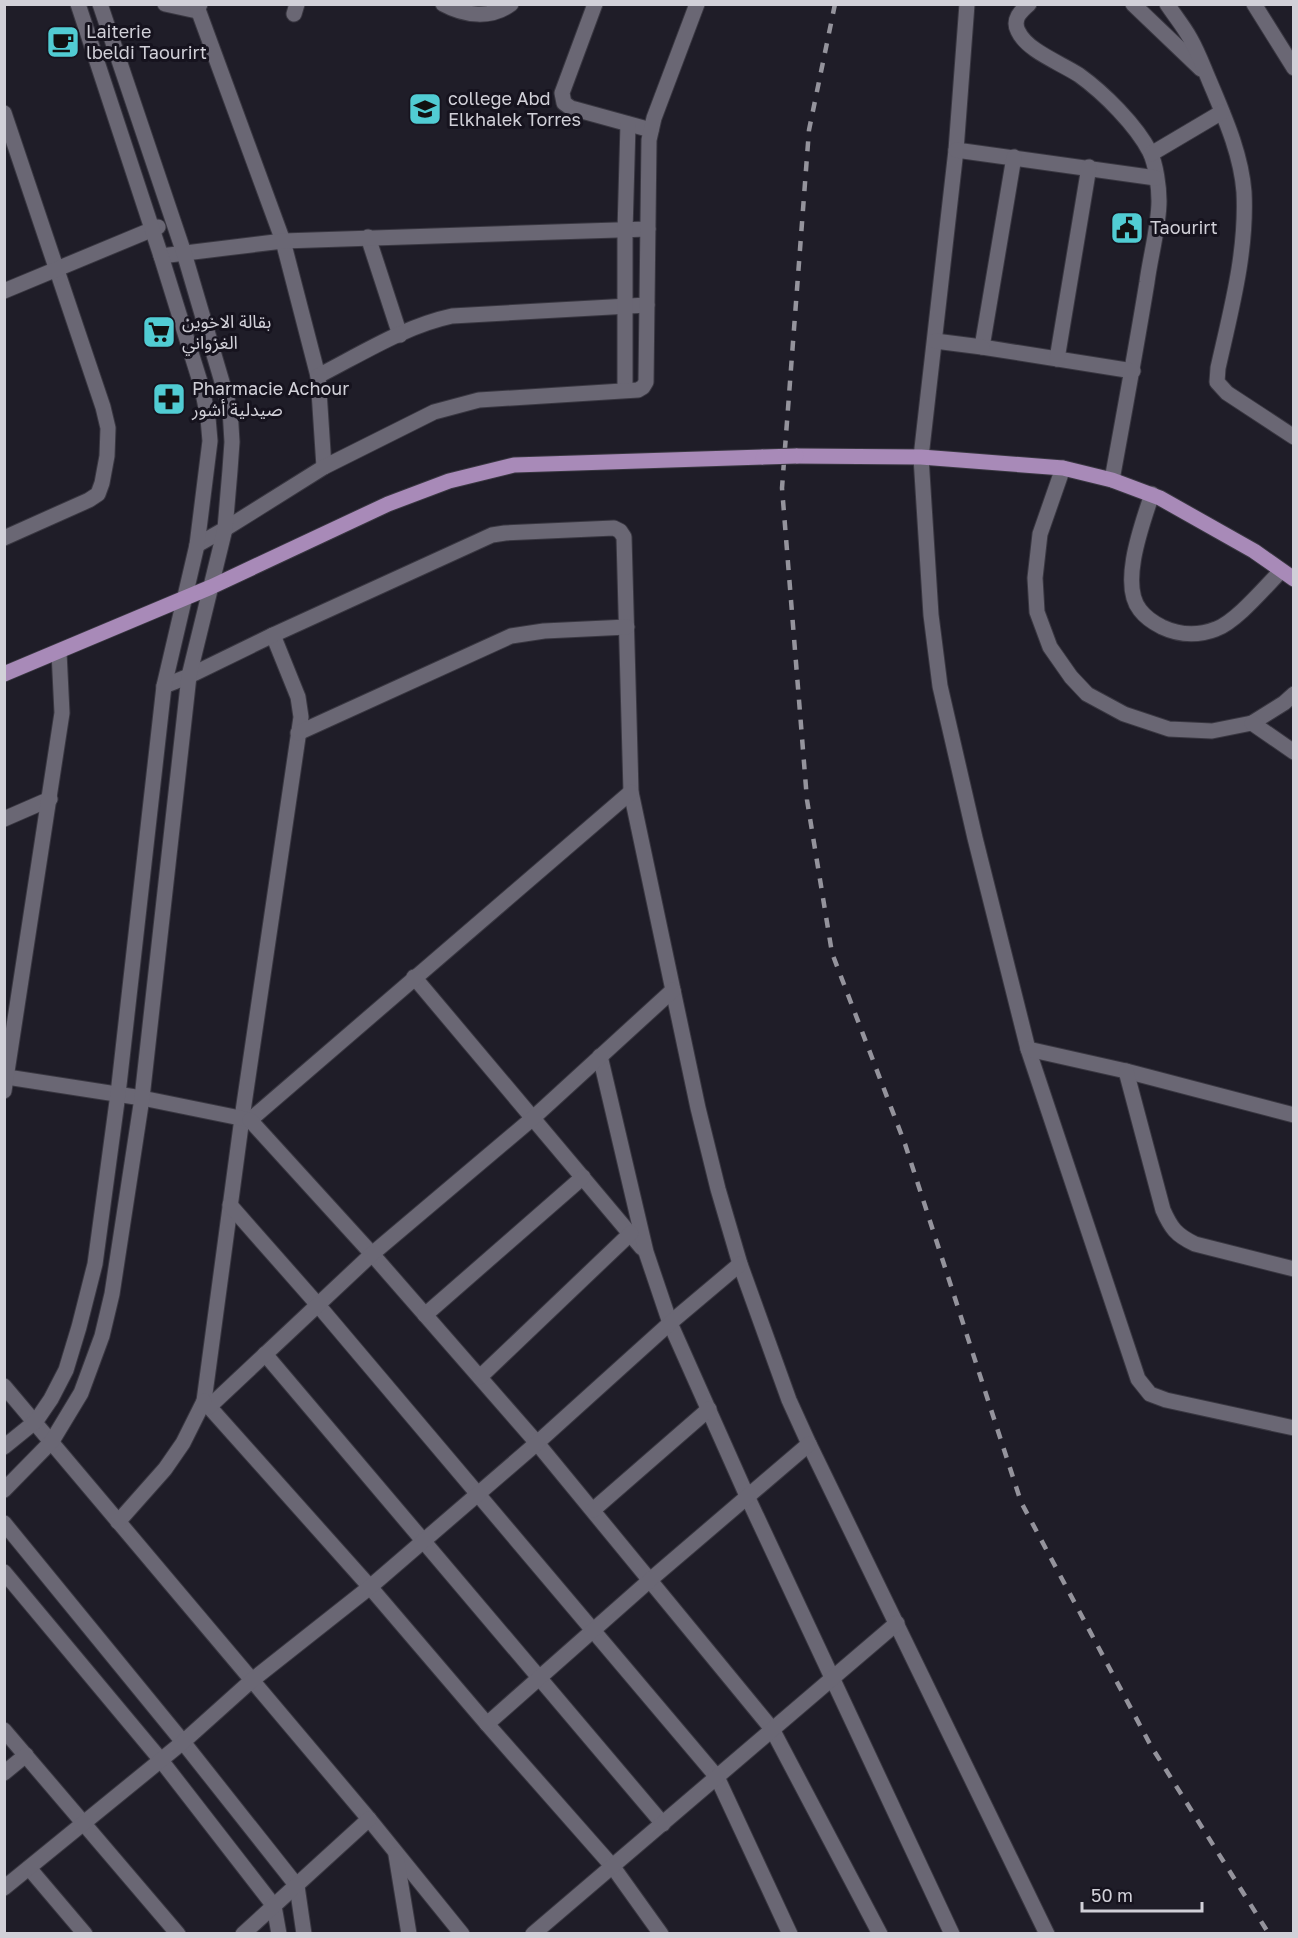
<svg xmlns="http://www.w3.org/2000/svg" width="1298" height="1938" viewBox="0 0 1298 1938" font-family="'Golos Text','Noto Sans Arabic',sans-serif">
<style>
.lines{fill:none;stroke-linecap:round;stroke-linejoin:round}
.minor-casing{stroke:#393741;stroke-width:17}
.major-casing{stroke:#393741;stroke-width:17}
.minor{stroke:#6a6774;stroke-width:15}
.major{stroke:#a88ab8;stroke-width:15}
.rail{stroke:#94939c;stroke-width:4.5;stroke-dasharray:10 10;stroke-linecap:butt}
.major-bridge-casing{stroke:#393741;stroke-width:17;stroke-linecap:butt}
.major-bridge{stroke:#a88ab8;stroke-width:15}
.labels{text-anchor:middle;stroke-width:6;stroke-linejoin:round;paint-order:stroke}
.poi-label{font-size:18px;fill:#d1d0d8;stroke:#16131e;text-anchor:start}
</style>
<rect width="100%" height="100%" fill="#1f1d28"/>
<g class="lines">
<defs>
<g id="minor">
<polyline points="165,4 197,11 200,4"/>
<polyline points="196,4 283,241 318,376 324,467"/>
<path d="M443,4C465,16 491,19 511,4"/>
<polyline points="595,4 562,93 564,103 571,108 651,130"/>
<polyline points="967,4 956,150 921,457 931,615 940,686 975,838 1028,1049 1138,1379 1150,1394 1166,1400 1294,1428"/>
<path d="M1029,4C1021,11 1012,19 1018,31C1027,51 1061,63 1079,75C1104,93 1136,125 1150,152C1156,165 1159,187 1159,201C1159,226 1150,258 1147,282C1136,349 1124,414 1112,480"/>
<polyline points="1133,4 1201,69"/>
<path d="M1167,4C1175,16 1184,27 1190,38C1198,52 1203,66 1209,80C1224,116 1241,153 1244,192C1247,252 1231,310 1218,368L1217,382L1227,393L1294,437"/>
<polyline points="1254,4 1294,68"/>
<polyline points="294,14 297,4"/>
<polyline points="4,113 103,407 108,428 107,456 102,483 98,494 89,500 4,538"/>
<polyline points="956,150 1156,178"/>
<polyline points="1151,154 1222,112"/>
<polyline points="1014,157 982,347 1133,371"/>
<polyline points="368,237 400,335"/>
<polyline points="161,256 283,241 648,229"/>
<polyline points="4,291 158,227"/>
<polyline points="935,341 982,347"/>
<polyline points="1057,359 1089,167"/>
<path d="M318,376C361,354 405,326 452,316L647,305"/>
<polyline points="625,390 625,231 628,124"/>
<polyline points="1063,468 1040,534 1035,578 1037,612 1050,647 1071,677 1087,694 1124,714 1169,729 1212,731 1252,723 1284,703 1294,694"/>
<path d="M1152,494C1143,522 1119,584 1140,610C1146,618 1154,623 1162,627C1179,635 1198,636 1216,629C1236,622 1265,587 1281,571"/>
<polyline points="197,545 225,529 324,467 434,412 479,400 638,390 643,387 646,382 649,140 654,118 697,4"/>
<polyline points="273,635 298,697 301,717 242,1118 204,1401 370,1587 487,1724 613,1867 661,1934"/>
<polyline points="164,686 189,676 273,635 492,535 505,533 614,528 620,531 624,537 631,792 698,1108 718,1189 740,1264 789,1400 809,1444 1047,1934"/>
<polyline points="1252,723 1294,752"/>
<polyline points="298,733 511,636 544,631 627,627"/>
<polyline points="4,819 50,799"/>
<polyline points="414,977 642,1248"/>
<polyline points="1028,1049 1126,1071 1294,1115"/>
<polyline points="600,1056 646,1252 670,1323 747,1496 952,1934"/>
<path d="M1126,1071L1163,1210C1171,1228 1176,1235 1195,1244L1294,1269"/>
<polyline points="7,1077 142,1098 250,1120 631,792"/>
<polyline points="4,1091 62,713 59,652"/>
<polyline points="250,1120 372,1254 537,1443 772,1729 880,1934"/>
<polyline points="230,1205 318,1305 717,1777 790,1934"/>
<polyline points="425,1315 583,1177"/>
<polyline points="265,1354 663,1824"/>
<polyline points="480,1377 631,1233"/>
<polyline points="4,1386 369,1819 462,1934"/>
<polyline points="209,1407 372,1254 533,1118 673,990"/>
<polyline points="4,1447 36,1421 51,1399 66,1370 79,1327 95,1264 118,1094 164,686 197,545 210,441 208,418 202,388 161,256 78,4"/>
<polyline points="4,1490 52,1441 81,1393 102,1336 112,1294 142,1098 189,676 225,529 230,470 232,442 230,409 184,253 100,4"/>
<polyline points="593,1510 709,1409"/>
<polyline points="118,1522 165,1469 183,1443 204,1401"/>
<polyline points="4,1523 183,1742 297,1886 304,1934"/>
<polyline points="4,1572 160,1759 274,1906 279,1934"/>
<polyline points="487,1724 650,1580 809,1444"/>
<polyline points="4,1730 178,1934"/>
<polyline points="4,1773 26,1755"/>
<polyline points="396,1855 409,1934"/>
<polyline points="29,1868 85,1934"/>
<polyline points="4,1888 183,1742 251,1681 370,1587 537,1443 670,1323 740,1264"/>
<polyline points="243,1934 369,1819"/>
<polyline points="533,1934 897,1623"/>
</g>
<g id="major">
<polyline points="796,456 921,457 1063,468 1112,480 1160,498 1254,551 1294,579"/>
<polyline points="4,674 211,587 388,504 449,481 514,465 763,457"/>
</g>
</defs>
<use href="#minor" class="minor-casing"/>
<use href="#major" class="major-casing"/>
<use href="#minor" class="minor"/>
<use href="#major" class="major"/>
<polyline class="rail" points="835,4 809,130 782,488 807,800 832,953 905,1144 1021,1502 1151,1746 1269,1934"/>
<defs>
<polyline id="major-bridge" points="763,457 796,456"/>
</defs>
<use href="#major-bridge" class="major-bridge-casing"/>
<use href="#major-bridge" class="major-bridge"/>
</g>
<defs>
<symbol id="cafe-square" viewBox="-11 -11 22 22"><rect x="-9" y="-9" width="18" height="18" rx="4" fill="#51ccd3" stroke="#16131e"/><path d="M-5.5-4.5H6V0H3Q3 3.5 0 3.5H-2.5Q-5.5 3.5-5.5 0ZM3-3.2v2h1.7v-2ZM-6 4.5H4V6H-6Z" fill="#111"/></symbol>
<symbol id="school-square" viewBox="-11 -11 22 22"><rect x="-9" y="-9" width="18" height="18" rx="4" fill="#51ccd3" stroke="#16131e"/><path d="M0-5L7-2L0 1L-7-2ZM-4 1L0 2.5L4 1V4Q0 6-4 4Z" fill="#111"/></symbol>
<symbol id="civic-square" viewBox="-11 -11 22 22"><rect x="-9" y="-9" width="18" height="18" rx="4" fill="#51ccd3" stroke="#16131e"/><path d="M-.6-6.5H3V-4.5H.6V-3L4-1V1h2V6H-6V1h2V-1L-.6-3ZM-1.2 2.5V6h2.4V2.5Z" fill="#111"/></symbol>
<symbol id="supermarket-square" viewBox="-11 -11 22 22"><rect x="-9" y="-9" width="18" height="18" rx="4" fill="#51ccd3" stroke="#16131e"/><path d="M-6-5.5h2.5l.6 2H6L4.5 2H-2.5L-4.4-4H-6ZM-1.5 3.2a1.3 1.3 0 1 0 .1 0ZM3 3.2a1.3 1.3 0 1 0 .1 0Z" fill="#111"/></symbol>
<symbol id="pharmacy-square" viewBox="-11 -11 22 22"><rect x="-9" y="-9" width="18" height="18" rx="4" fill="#51ccd3" stroke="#16131e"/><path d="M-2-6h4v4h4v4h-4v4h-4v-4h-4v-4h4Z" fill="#111"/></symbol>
</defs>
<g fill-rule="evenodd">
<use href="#cafe-square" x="44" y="23" width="38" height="38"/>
<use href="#school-square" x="406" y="90" width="38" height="38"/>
<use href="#civic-square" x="1108" y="209" width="38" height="38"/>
<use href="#supermarket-square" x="140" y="313" width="38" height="38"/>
<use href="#pharmacy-square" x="150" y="380" width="38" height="38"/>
</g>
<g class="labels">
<g class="poi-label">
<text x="86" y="38">Laiterie<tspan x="86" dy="21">lbeldi Taourirt</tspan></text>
<text x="448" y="105">college Abd<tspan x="448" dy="21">Elkhalek Torres</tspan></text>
<text x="1150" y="234">Taourirt</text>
<text x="182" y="328">بقالة الاخوين<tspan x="182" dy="21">الغزواني</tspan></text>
<text x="192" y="395">Pharmacie Achour<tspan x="192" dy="21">صيدلية أشور</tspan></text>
</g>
</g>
<rect width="1298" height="1938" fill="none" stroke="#d1d0d8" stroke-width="12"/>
<path d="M1082 1902v9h120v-9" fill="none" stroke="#d1d0d8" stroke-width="3"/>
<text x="1091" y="1902" font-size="18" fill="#d1d0d8" stroke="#16131e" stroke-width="4.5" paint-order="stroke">50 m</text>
</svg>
